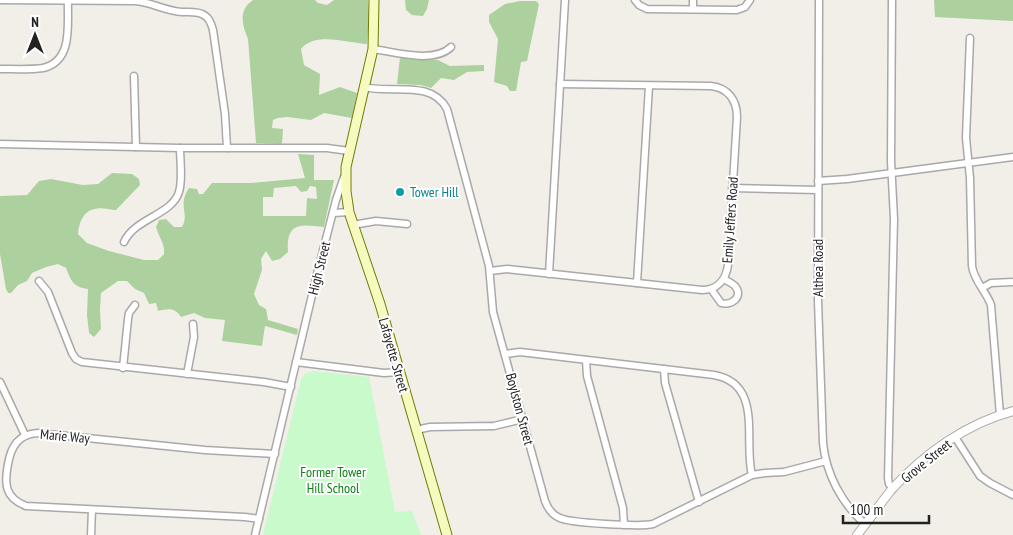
<svg xmlns="http://www.w3.org/2000/svg" width="1013" height="535" viewBox="0 0 1013 535" font-family="'PT Sans Narrow',sans-serif">
<style>
.forest{fill:#add19e;fill-rule:evenodd}
.park{fill:#c8facc}
.lines{fill:none;stroke-linecap:round;stroke-linejoin:round}
.minor-casing{stroke:#a9a9a9;stroke-width:9}
.tertiary-casing{stroke:#a9a9a9;stroke-width:10}
.secondary-casing{stroke:#707d05;stroke-width:11}
.minor{stroke:#fff;stroke-width:6}
.tertiary{stroke:#fff;stroke-width:8}
.secondary{stroke:#f7fabf;stroke-width:9}
.culture-dot{fill:#0f9aa8;stroke:#fff;stroke-width:2}
.labels{text-anchor:middle;stroke-width:4;stroke-linejoin:round;paint-order:stroke}
.culture-label{font-size:14px;fill:#0d838f;stroke:#fff;text-anchor:start}
.street-label{font-size:14px;fill:#222;stroke:#fff}
.park-label{font-size:14px;fill:#0c8416;stroke:#fff}
</style>
<rect width="100%" height="100%" fill="#f2efe9"/>
<g class="forest">
<path d="M253,0H315L318,3L327,5L334,0H368L369,20L367,44C348,43 315,31 301,49L304,65L320,74L319,95L340,87L357,93L352,118L324,113L311,120L287,117L278,118L273,120L272,128L283,129L282,144L256,143L248,39C242,25 238,10 253,0Z"/>
<polygon points="405,0 429,0 427,9 423,16 412,15 406,10"/>
<polygon points="934,0 1013,0 1013,21 935,17"/>
<polygon points="520,1 536,1 539,4 527,61 521,62 516,91 510,91 507,86 494,82 498,39 489,22 489,15 505,4"/>
<polygon points="400,57 438,60 450,66 484,65 484,71 467,72 454,80 441,78 431,88 421,85 397,84"/>
<path d="M298,154L314,155V180H334L324,227C300,224 286,222 288,252L280,259L272,261L266,251L261,259L262,270L254,294L259,305L266,309L268,320L298,329L297,335L265,326L262,346L222,341L225,320L205,318L194,313L181,317C174,307 168,309 158,311L156,303L149,304L144,293L135,289L127,281H118L101,293L100,309L101,329L94,337L89,333L87,315L88,289C73,287 71,281 66,268L58,264L46,267L32,273L27,281L18,285L11,293H8L6,289L0,254V196L27,195L39,181L51,179L83,185L98,184L112,173L132,174L139,179L140,185L116,210C109,210 101,207 95,209C83,211 79,223 78,234L87,243L109,251L144,260H158L164,254C165,243 159,238 156,227L159,220L166,219L174,227H182C190,213 177,206 189,188L197,189L199,194H203L212,183H251L305,178ZM296,186L301,192L307,191L310,186L316,187L317,199L307,198L306,216H263V197H273L274,188Z"/>
</g>
<polygon class="park" points="313,371 369,377 395,512 412,511 421,535 263,535 301,379 306,373"/>
<g class="lines">
<defs>
<g id="minor">
<path d="M0,0L135,1C151,2 165,11 182,12C189,12 196,11 202,14C209,17 211,23 213,30L225,114L227,148"/>
<polyline points="635,0 639,5 647,9 737,10 745,7 750,0"/>
<polyline points="693,0 693,9"/>
<path d="M819,0L818,301L823,443C826,474 842,504 865,524"/>
<polyline points="892,0 891,161 894,219 888,478 889,484 893,489"/>
<path d="M970,38L966,138L970,178L972,266C974,281 986,291 991,305L1000,415"/>
<path d="M373,49C395,52 434,64 451,47"/>
<path d="M0,69C14,69 30,70 43,68C74,61 67,23 68,0"/>
<polyline points="134,76 136,147"/>
<path d="M364,87C391,94 431,79 447,109L489,266L493,312L545,501C548,509 552,515 560,518C570,523 640,527 653,524L752,475L765,473L784,472L826,461"/>
<polyline points="0,144 180,148 327,148 349,151"/>
<polyline points="818,181 847,179 1013,157"/>
<polyline points="732,188 818,190"/>
<polyline points="333,213 349,212"/>
<polyline points="353,225 376,221 407,224"/>
<path d="M124,242C135,218 172,215 179,192C183,179 180,161 180,148"/>
<path d="M490,271L507,269L702,290C717,290 726,280 728,265L737,117C737,100 728,88 711,86L560,84"/>
<polyline points="549,274 565,0"/>
<polyline points="39,281 48,292 72,353 76,359 82,362 264,382 291,387"/>
<polyline points="637,283 649,86"/>
<polyline points="982,288 991,283 1013,282"/>
<path d="M711,289L721,303C731,306 744,297 735,286C732,283 727,281 724,279"/>
<path d="M505,354L520,352L714,375C764,384 743,441 752,475"/>
<polyline points="586,360 587,376 623,508 624,525"/>
<polyline points="296,362 384,373 399,372"/>
<polyline points="123,368 128,319 129,313 135,305"/>
<polyline points="664,369 665,383 699,502"/>
<polyline points="187,374 194,337 193,324"/>
<polyline points="0,382 25,435"/>
<polyline points="416,430 430,427 494,426 523,419"/>
<polyline points="955,437 980,476 990,483 1013,495"/>
<path d="M259,519L245,517L26,506C5,498 4,484 8,464C11,447 18,434 38,433L205,450L275,454"/>
<polyline points="91,535 92,510"/>
<polyline points="255,535 318,270 336,200 344,177"/>
</g>
<path id="tertiary" d="M857,535C869,520 880,504 892,489C924,454 967,423 1013,411"/>
<polyline id="secondary" points="374,0 373,49 346,167 346,191 349,212 380,304 447,535"/>
</defs>
<use href="#minor" class="minor-casing"/>
<use href="#tertiary" class="tertiary-casing"/>
<use href="#secondary" class="secondary-casing"/>
<use href="#minor" class="minor"/>
<use href="#tertiary" class="tertiary"/>
<use href="#secondary" class="secondary"/>
</g>
<circle class="culture-dot" cx="400" cy="192" r="5"/>
<g class="labels">
<g class="culture-label">
<text x="410" y="197">Tower Hill</text>
</g>
<g class="street-label">
<text transform="translate(730 220) rotate(-86)" y="5">Emily Jeffers Road</text>
<text transform="translate(319 268) rotate(-76)" y="5">High Street</text>
<text transform="translate(818 268) rotate(-90)" y="5">Althea Road</text>
<text transform="translate(394 355) rotate(74)" y="5">Lafayette Street</text>
<text transform="translate(520 409) rotate(75)" y="5">Boylston Street</text>
<text transform="translate(65 436) rotate(5)" y="5">Marie Way</text>
<text transform="translate(926 461) rotate(-39)" y="5">Grove Street</text>
</g>
<g class="park-label">
<text x="333" y="477">Former Tower<tspan x="333" dy="16">Hill School</tspan></text>
</g>
</g>
<g transform="translate(35 35)" stroke="#ffffff" stroke-width="4" paint-order="stroke">
<path d="M0-4L9 19L0 12L-9 19Z" fill="#222222"/>
<text y="-8" font-size="14" font-weight="bold" text-anchor="middle" fill="#222222">N</text>
</g>
<path d="M843 515v8h86v-8" fill="none" stroke="#222222" stroke-width="2.5"/>
<text x="850" y="515" font-size="15" fill="#222222" stroke="#ffffff" stroke-width="4" paint-order="stroke">100 m</text>
</svg>
